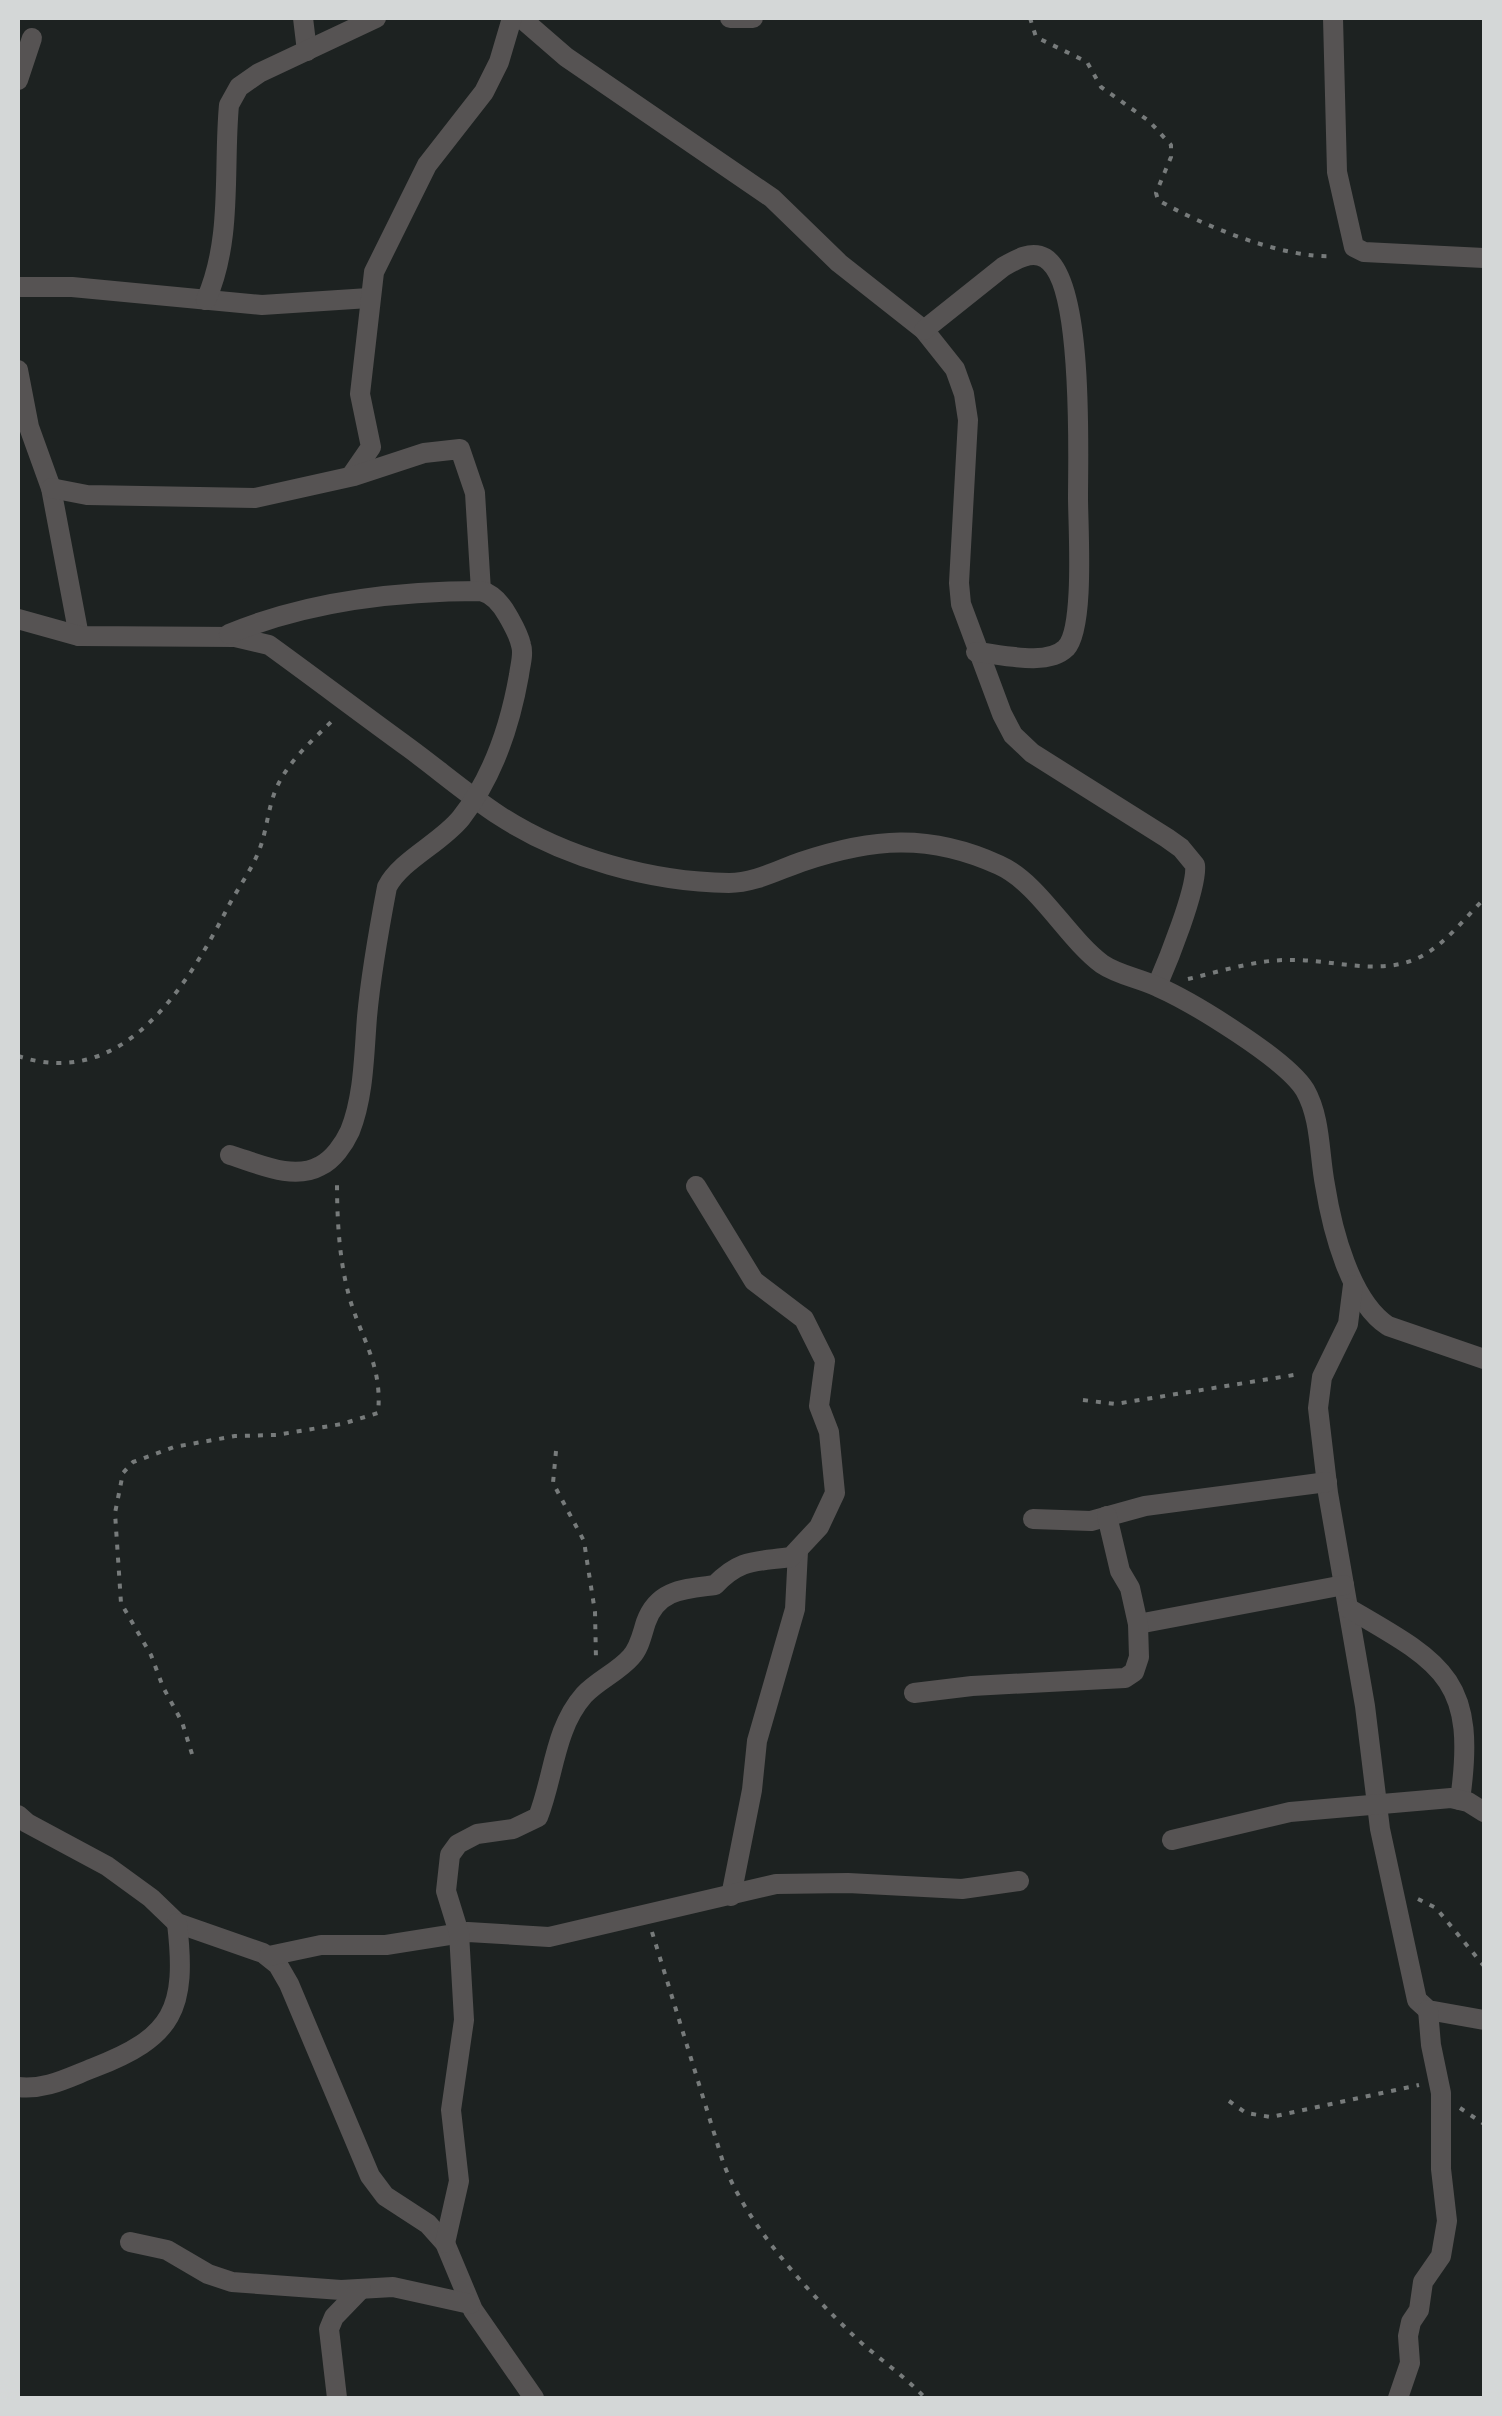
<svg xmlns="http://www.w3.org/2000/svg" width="1502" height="2416" viewBox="0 0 1502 2416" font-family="Cabin,sans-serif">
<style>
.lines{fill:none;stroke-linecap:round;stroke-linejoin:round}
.path{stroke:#777b7b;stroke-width:4;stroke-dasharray:5 8;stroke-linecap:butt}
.minor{stroke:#565353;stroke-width:20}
</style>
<rect width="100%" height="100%" fill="#1d2221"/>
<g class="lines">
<g class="path">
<path d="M1030,18L1036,37L1087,62L1101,87L1149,121L1171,145V157L1156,193L1158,200C1201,225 1284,259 1334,256"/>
<path d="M1188,979C1222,971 1258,959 1293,960C1335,960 1383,977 1422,956C1446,943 1465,918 1484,899"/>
<path d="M18,1056C123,1091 186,988 227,909C237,889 252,870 260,848C267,829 268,808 276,789C288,761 313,740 334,719"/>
<polyline points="1083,1400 1115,1404 1300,1374"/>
<polyline points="556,1451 553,1483 584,1541 587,1561 595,1612 596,1659"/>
<path d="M192,1754L182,1722L163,1687L151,1655L121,1603L115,1513L123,1473L133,1462L174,1447L235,1436L276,1435L342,1424L378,1413C383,1363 359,1336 348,1292C339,1257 337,1218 337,1182"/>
<polyline points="1418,1899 1436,1908 1484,1966"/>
<path d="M652,1932L723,2162C746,2224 807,2291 854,2336C877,2358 904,2375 925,2398"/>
<polyline points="1229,2101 1246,2113 1271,2117 1419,2085"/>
<polyline points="1460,2108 1484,2124"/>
</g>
<g class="minor">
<polyline points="303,18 307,51"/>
<path d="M521,18L566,57L772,198L839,263L924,330L955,369L964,394L968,420L959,583L961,604L1002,714L1013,735L1032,753L1167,838L1181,848L1195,865C1198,887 1167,963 1157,986"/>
<polyline points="730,18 753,18"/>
<polyline points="1333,18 1337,172 1354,247 1364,252 1484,258"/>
<polyline points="18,80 32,38"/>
<polyline points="18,287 72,287 262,305 369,298"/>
<path d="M206,300C233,239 223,169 229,105L239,87L259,73L376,18"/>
<path d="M924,330L1003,267C1015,260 1031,250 1045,258C1084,281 1078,453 1078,497C1078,527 1085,628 1066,648C1047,667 1000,654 976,652"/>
<polyline points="18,370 29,427 51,488 79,636"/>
<polyline points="351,476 371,447 360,394 374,272 427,165 484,92 499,62 512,18"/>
<polyline points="51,488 87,495 255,498 354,476 424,453 460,449 475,493 481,591"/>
<path d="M18,619L79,636L235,637L269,645C316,679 362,714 409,748C439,770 468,795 500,816C565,858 651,882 729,883C754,883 778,870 801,862C872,838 929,833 999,865C1039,883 1066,937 1102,964C1118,975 1139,978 1158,987C1192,1002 1286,1059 1305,1090C1321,1118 1319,1154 1325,1185C1332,1229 1350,1301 1388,1326L1484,1359"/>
<path d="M229,634C308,601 396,591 481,591C493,594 502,605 508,616C513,625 519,635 521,645C524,654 520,666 519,675C510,726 493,777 461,818C441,843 401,860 387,887C379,929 371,973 367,1017C364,1054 364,1096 350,1131C344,1144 333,1160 320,1166C293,1181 257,1163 230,1155"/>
<polyline points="1353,1285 1348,1324 1322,1377 1318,1408 1328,1493 1365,1706 1380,1829 1417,2000 1428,2010 1484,2020"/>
<polyline points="1033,1519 1091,1521 1145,1506 1327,1482"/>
<path d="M1348,1608C1445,1664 1477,1680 1460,1800"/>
<polyline points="1138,1624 1344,1585"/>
<polyline points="914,1693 972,1686 1125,1678 1134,1672 1139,1657 1138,1624 1130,1588 1120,1571 1107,1516"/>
<polyline points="18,1815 27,1823 107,1866 151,1898 177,1923 263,1953 278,1965 289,1984 370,2176 385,2196 428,2224 445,2243 473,2310 534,2398"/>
<polyline points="1172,1840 1290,1812 1451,1798 1468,1802 1484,1812"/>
<polyline points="731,1896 752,1790 757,1741 795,1609 798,1551"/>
<polyline points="269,1956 321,1945 386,1945 468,1932 549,1937 776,1884 848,1883 962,1889 1019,1881"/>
<path d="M18,2087C46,2090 67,2078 93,2068C174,2037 187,2009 177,1923"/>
<polyline points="130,2242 167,2250 208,2274 232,2282 341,2290 393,2287 470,2304"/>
<path d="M445,2243L459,2181L451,2110L464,2020L459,1933L446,1891L450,1855L458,1844L477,1834L513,1829L538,1817C554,1777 554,1729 584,1695C598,1680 618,1672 631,1657C640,1647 642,1634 646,1622C658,1589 685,1589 715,1585C741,1558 756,1562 791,1557L819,1527L835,1493L829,1432L819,1406L825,1361L804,1319L754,1281L696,1186"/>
<polyline points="337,2398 329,2329 334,2317 361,2289"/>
<polyline points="1398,2398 1410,2363 1408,2336 1411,2322 1419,2310 1423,2282 1441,2256 1447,2221 1441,2169 1441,2093 1431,2045 1428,2010"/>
</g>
</g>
<rect width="1502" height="2416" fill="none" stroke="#d4d7d7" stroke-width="40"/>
</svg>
